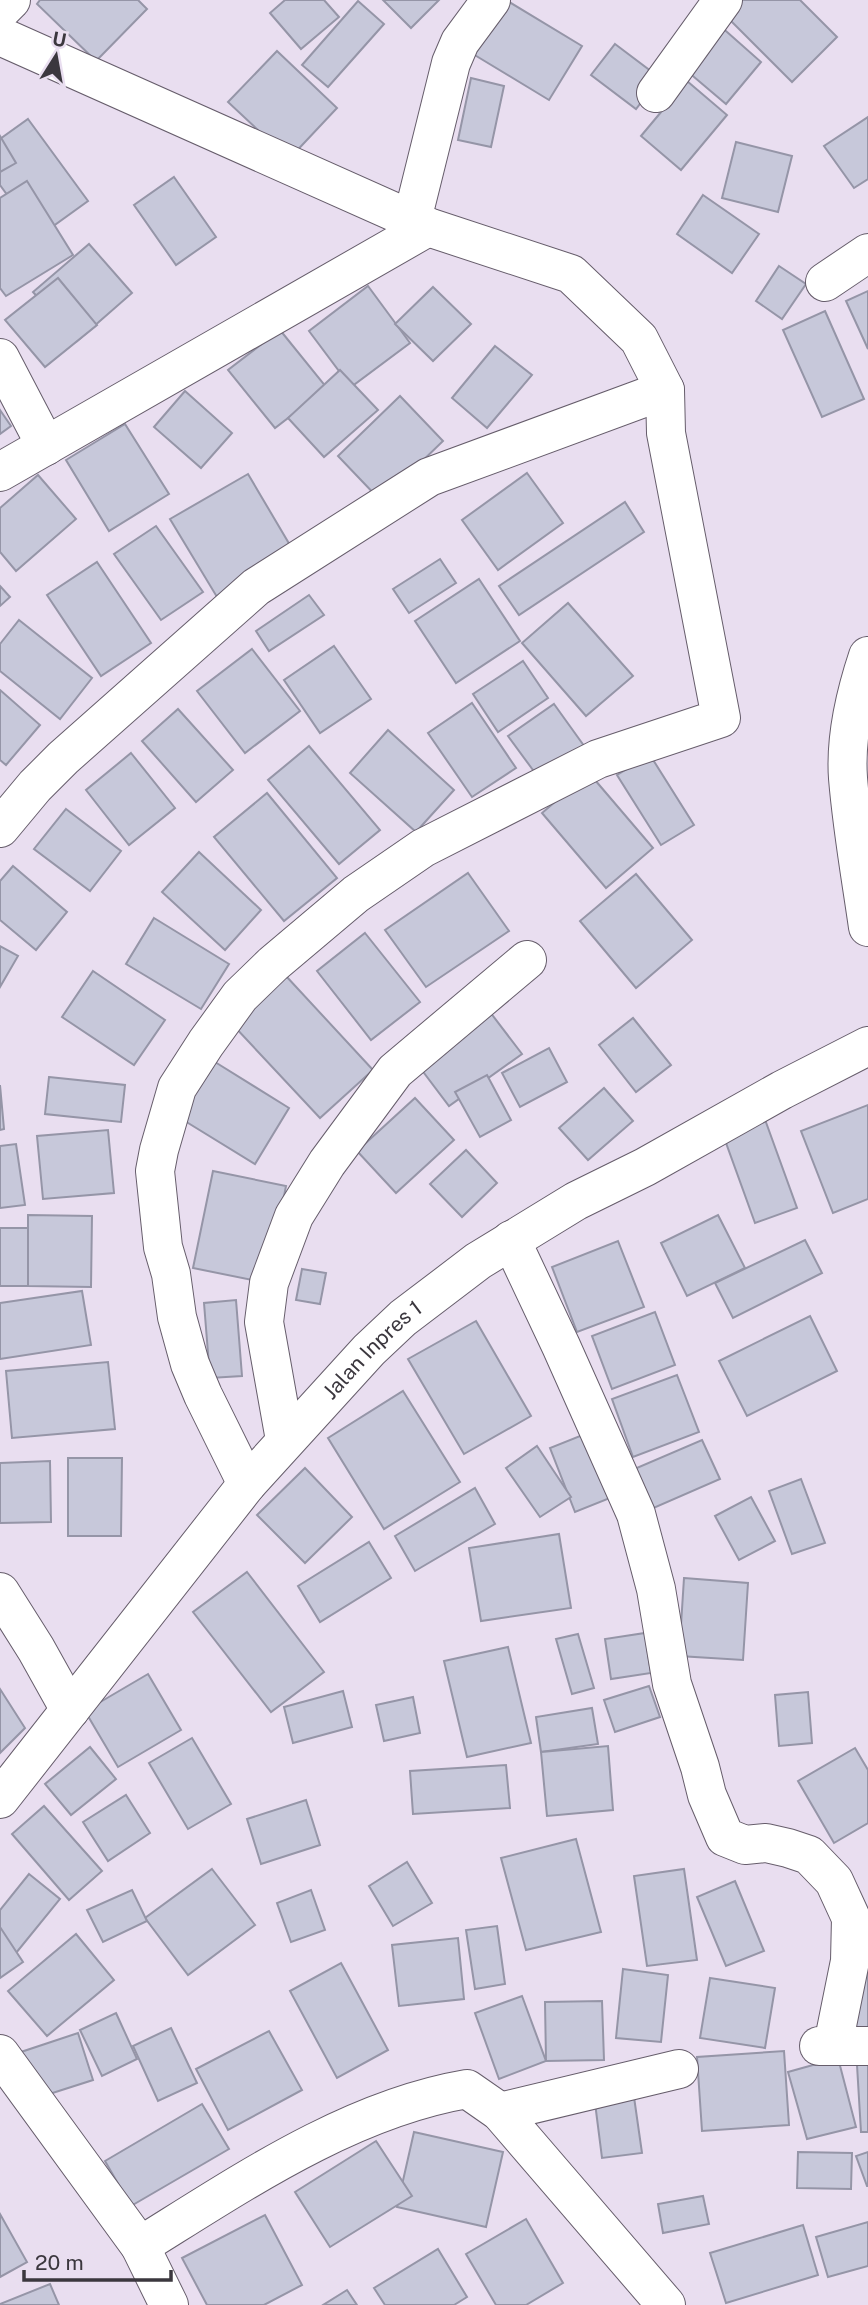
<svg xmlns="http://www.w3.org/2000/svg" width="868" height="2305" viewBox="0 0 868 2305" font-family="'Public Sans',sans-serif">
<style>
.building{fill:#c7c8da;stroke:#9595a7;stroke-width:2}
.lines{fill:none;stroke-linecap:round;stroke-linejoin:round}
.minor-casing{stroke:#665d6b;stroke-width:40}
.minor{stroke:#fff;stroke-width:38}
.labels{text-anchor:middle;stroke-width:6;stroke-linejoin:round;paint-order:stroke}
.street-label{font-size:21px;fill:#3b373e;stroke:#e9def0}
</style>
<rect width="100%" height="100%" fill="#e9def0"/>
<g class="building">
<polygon points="40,0 138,0 147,9 96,61 37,4"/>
<polygon points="285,0 324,0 339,17 301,49 270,13"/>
<polygon points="383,0 439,0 411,28"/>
<polygon points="506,0 582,46 549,100 473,54"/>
<polygon points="733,0 800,0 837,37 792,82 722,12"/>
<polygon points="358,1 384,24 328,87 302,65"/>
<polygon points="718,24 761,62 726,104 681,66"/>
<polygon points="615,44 660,78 636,109 591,75"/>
<polygon points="277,51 337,108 289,159 228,102"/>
<polygon points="471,78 504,86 491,147 458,140"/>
<polygon points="687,81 727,115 681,170 641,136"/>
<polygon points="868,117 868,179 854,188 824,146"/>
<polygon points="28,119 88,201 38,237 0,185 0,139"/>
<polygon points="0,136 16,163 0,172"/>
<polygon points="736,142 792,156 778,212 722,198"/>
<polygon points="174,177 216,237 176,265 134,205"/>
<polygon points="27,181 73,255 6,296 0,288 0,198"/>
<polygon points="703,195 759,234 732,273 677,234"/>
<polygon points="89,244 132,293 77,341 33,292"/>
<polygon points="779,266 806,284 782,319 756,301"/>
<polygon points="58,278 97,325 45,367 5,320"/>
<polygon points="368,286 410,343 351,387 309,331"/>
<polygon points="433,287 471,324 433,361 395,324"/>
<polygon points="868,291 868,349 846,301"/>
<polygon points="825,311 864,399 822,417 783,330"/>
<polygon points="280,330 327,388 275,428 228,370"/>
<polygon points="495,346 532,375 487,428 452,398"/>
<polygon points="340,370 378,410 324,457 288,418"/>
<polygon points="185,391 232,433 201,468 154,427"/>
<polygon points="400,396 443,441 381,501 338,456"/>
<polygon points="0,410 11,426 0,434"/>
<polygon points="125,424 169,494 109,531 66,460"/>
<polygon points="527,473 563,523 498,570 462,520"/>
<polygon points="248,474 294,552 217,597 170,519"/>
<polygon points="38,475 76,519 16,571 0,552 0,508"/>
<polygon points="625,502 644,532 519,615 499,586"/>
<polygon points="156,526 203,592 161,620 114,554"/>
<polygon points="440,559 456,583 409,613 393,589"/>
<polygon points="97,562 151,643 101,676 47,595"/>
<polygon points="479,579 520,641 456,683 415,621"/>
<polygon points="0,586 10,597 0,606"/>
<polygon points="309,595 324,615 269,651 256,631"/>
<polygon points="568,603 633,676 586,716 522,643"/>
<polygon points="19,620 92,678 60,719 0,671 0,644"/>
<polygon points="334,646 371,699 320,733 284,680"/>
<polygon points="252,649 300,711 245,753 197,691"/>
<polygon points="523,661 548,698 498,732 473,694"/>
<polygon points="0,690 40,725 6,765 0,760"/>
<polygon points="472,703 516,768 472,797 428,733"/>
<polygon points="554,704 587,750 541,781 508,736"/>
<polygon points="178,709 233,770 196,802 142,741"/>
<polygon points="388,730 454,790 416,832 350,773"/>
<polygon points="309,746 380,830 339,864 268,780"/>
<polygon points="131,753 175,808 129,845 86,790"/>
<polygon points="650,755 694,825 661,845 617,775"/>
<polygon points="589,773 653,848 606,888 542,813"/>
<polygon points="267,793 337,878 284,921 214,837"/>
<polygon points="66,809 121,851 90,891 34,849"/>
<polygon points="199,852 261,910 225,950 162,892"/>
<polygon points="13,866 67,912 36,950 0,920 0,881"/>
<polygon points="468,873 509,931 426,987 385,930"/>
<polygon points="636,874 692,940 636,988 580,921"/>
<polygon points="154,918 229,964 201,1009 126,964"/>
<polygon points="365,933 420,1002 371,1040 317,971"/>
<polygon points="0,946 18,956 0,987"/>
<polygon points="93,971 165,1020 134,1065 62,1017"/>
<polygon points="286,976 373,1070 320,1118 233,1025"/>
<polygon points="490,1012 522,1054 449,1106 418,1065"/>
<polygon points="633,1018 671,1065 636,1092 599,1045"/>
<polygon points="549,1048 567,1082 520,1107 502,1073"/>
<polygon points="215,1062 289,1108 255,1164 180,1118"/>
<polygon points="487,1075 511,1120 480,1137 455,1092"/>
<polygon points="49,1077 125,1085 121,1122 45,1114"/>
<polygon points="0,1085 4,1129 0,1130"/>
<polygon points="604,1088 633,1121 588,1160 559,1128"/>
<polygon points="415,1098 454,1140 396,1193 357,1151"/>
<polygon points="868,1105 868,1199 833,1213 801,1131"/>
<polygon points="763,1114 797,1208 755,1223 721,1129"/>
<polygon points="108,1130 114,1193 43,1199 37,1136"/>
<polygon points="16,1144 25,1205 0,1208 0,1146"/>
<polygon points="466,1150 497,1183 462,1217 430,1184"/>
<polygon points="213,1171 286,1186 267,1283 193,1268"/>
<polygon points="28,1215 92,1216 91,1287 28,1286"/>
<polygon points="718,1215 745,1268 687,1296 661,1243"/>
<rect x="0" y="1228" width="28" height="58"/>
<polygon points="805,1240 822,1273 733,1318 715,1283"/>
<polygon points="618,1241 644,1307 577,1332 552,1267"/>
<polygon points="302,1269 326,1273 320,1304 296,1300"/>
<polygon points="82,1291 91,1345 0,1359 0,1303"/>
<polygon points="236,1300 242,1376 210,1378 204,1303"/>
<polygon points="655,1312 675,1365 612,1389 592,1336"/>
<polygon points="810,1316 837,1371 747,1416 719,1361"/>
<polygon points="476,1321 531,1416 464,1454 408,1359"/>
<polygon points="108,1362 115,1429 12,1438 6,1371"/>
<polygon points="677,1375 699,1432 633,1457 612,1399"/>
<polygon points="403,1391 460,1482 384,1529 328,1438"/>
<polygon points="590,1432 615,1496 575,1512 550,1448"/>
<polygon points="702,1440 720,1479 649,1510 632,1470"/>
<polygon points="537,1446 571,1497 540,1517 506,1468"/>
<polygon points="68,1458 122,1458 121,1536 68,1536"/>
<polygon points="50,1461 51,1522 0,1523 0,1463"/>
<polygon points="305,1468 352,1517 305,1563 257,1515"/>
<polygon points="801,1479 825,1543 792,1554 769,1491"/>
<polygon points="475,1488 495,1524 415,1571 395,1536"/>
<polygon points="751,1497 775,1541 739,1560 715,1516"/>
<polygon points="559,1534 571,1608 481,1621 469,1548"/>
<polygon points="369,1542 391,1578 320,1622 298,1586"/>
<polygon points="247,1572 324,1672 271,1712 193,1612"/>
<polygon points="684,1578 748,1583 743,1660 679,1656"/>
<polygon points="645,1633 651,1673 611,1679 605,1639"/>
<polygon points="578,1634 594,1688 572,1694 556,1639"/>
<polygon points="508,1647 531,1743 467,1757 444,1661"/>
<polygon points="148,1674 181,1730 118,1767 85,1711"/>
<polygon points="649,1686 660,1717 615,1732 604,1700"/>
<polygon points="0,1689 25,1728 0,1753"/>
<polygon points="343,1691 352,1727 293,1743 284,1707"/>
<polygon points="808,1692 812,1743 779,1746 775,1695"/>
<polygon points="413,1697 420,1733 384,1741 376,1705"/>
<polygon points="592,1708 598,1744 541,1752 536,1717"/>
<polygon points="192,1738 231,1804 188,1829 149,1763"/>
<polygon points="608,1746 613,1810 547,1816 541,1752"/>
<polygon points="90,1747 116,1779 71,1815 45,1784"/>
<polygon points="855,1748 868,1770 868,1823 834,1843 798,1781"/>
<polygon points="506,1765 510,1808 413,1814 410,1771"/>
<polygon points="126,1795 150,1833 108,1861 83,1822"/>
<polygon points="306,1800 320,1845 261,1864 247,1819"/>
<polygon points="44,1806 102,1871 69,1900 12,1834"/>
<polygon points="576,1839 601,1932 526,1950 501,1858"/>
<polygon points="407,1862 432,1903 393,1926 369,1886"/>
<polygon points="212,1869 255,1925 188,1975 145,1918"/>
<polygon points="684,1869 697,1960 647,1966 634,1876"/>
<polygon points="29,1874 60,1899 16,1953 0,1940 0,1910"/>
<polygon points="735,1881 764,1951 726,1966 697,1897"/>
<polygon points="132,1890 147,1921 103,1942 87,1910"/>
<polygon points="311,1890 325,1930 291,1942 277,1903"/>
<polygon points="497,1926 505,1984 475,1989 466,1930"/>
<polygon points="0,1927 23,1962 0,1978"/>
<polygon points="76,1934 114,1980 47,2036 8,1991"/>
<polygon points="458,1938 464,1999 399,2006 392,1945"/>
<polygon points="341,1963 388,2050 337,2078 290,1991"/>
<polygon points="623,1969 668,1975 661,2042 616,2038"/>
<polygon points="863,1973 868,1973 868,2030 854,2028"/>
<polygon points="710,1978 775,1988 765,2048 700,2038"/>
<polygon points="522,1996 546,2061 499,2079 475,2013"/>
<polygon points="602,2001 604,2060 546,2061 545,2002"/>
<polygon points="116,2013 137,2059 102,2076 80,2030"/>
<polygon points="171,2028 197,2083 158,2101 133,2046"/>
<polygon points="269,2031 302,2090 228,2130 196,2069"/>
<polygon points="78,2033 93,2080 37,2098 21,2052"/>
<polygon points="784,2051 789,2125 702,2131 697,2057"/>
<polygon points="838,2058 856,2127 807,2139 788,2072"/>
<polygon points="857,2065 868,2065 868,2132 861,2132"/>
<polygon points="633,2090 642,2153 602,2158 594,2095"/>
<polygon points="202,2104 229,2149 131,2206 105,2161"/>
<polygon points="414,2132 503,2152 486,2227 397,2207"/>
<polygon points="376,2141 412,2196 330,2247 295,2192"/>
<polygon points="798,2152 852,2153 851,2189 797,2188"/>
<polygon points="868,2152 868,2186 867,2186 856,2156"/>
<polygon points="703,2196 709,2224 663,2233 658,2204"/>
<polygon points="0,2214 27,2262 0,2277"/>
<polygon points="265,2215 302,2285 264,2305 207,2305 182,2258"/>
<polygon points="526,2219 563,2283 526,2305 496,2305 466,2254"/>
<polygon points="868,2222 868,2266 828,2277 816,2237"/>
<polygon points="803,2225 818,2275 726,2303 710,2253"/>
<polygon points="438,2249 467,2297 454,2305 385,2305 374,2288"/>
<polygon points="50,2284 59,2305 0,2305 0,2304"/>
<polygon points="347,2290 357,2305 323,2305"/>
</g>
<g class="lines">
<defs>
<g id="minor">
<polyline points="0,11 11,0"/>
<polyline points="0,36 428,227 571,274 639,339 665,390 666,433 721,718 598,759 423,848 356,894 273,964 240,996 206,1043 177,1088 159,1150 155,1171 163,1247 171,1274 177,1317 190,1364 203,1395 247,1484"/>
<polyline points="656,93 723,0"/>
<polyline points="412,220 451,63 460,42 491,0"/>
<polyline points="825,282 868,253"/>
<polyline points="0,358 46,446"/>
<polyline points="0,472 428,227"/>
<path d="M868,656C855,695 845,737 848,778C852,828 861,878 868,927"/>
<polyline points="0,828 35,786 63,758 256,587 429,477 665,390"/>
<polyline points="511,1240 561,1346 636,1514 656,1589 672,1684 700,1767 707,1795 725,1837 745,1845 766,1843 788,1848 809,1855 834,1881 851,1918 850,1961 833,2045"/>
<polyline points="285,1440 264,1322 269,1283 294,1216 327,1163 395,1071 527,960"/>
<polyline points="0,1592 36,1649 70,1710"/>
<path id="s1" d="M0,1799L247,1484L369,1350L403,1318L478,1261L576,1201L645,1167L782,1090L868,1046"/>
<polyline points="819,2046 868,2046"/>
<polyline points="0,2054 140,2246 169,2305"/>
<polyline points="500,2112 679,2069"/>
<path d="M140,2246C240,2184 349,2109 467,2089L500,2112L666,2305"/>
</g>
</defs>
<use href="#minor" class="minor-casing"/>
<use href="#minor" class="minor"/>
</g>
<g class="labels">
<g class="street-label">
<text dy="7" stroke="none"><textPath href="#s1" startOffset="584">Jalan Inpres 1</textPath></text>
</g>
</g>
<g transform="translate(56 56) rotate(11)" stroke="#e9def0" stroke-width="5" paint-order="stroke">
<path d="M0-5L12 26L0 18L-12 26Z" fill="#3b373e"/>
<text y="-10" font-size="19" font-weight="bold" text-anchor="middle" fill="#3b373e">U</text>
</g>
<path d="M24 2270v10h147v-10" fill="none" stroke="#3b373e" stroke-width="3.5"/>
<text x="35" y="2270" font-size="21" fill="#3b373e" stroke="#e9def0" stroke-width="5" paint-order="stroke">20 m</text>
</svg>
